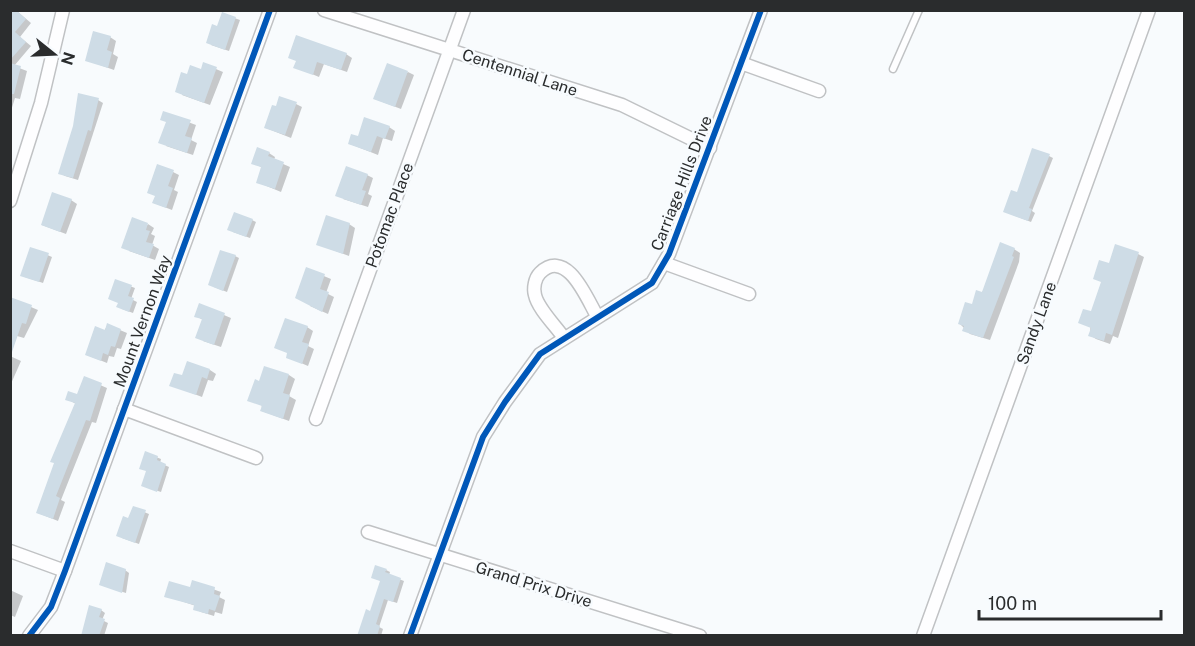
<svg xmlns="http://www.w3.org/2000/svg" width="1195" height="646" viewBox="0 0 1195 646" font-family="'Public Sans',sans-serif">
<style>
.shadow{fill:#0003}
.building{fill:#cedce6}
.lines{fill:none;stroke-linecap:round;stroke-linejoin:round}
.service-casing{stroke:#c0c2c4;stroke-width:9}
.minor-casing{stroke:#c0c2c4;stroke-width:15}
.service{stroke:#fefeff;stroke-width:6}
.minor{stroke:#fefeff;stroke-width:12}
.cycleway-casing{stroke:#f7fbfe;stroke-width:10}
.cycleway{stroke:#0057b8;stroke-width:6}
.labels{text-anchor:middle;stroke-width:5;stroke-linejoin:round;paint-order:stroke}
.street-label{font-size:16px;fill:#2a2c2d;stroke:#f7fbfe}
</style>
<rect width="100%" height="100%" fill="#f8fbfd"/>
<g class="shadow">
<polygon points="10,10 18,12 31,23 20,37 31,46 14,66 27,71 20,99 15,98 10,114"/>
<polygon points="223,14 240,20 229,51 211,45"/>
<polygon points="110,37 116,41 113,54 118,57 114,70 86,60"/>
<polygon points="346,54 352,58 347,72 324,64 319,77 295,67"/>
<polygon points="204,64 223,72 210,105 182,95 188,76 201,71"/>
<polygon points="408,72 414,75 401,109 375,99"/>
<polygon points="98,100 103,103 78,180 65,176 60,173 75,126"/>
<polygon points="296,104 302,107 291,138 266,128"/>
<polygon points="164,113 196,125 191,140 197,143 193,155 166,146 167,123"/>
<polygon points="389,127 395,131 392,141 383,138 378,155 350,144"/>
<polygon points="269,153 275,157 274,160 290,167 281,192 257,182 263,168 253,163"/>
<polygon points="1049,156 1053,158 1032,211 1035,213 1031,222 1008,213 1017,194"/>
<polygon points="173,172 179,175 174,190 178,192 172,210 154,203"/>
<polygon points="367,175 373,178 368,194 372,196 368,207 343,199"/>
<polygon points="71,200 77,204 66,234 42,225"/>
<polygon points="252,220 256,222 250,238 233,232"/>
<polygon points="148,224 154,228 151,234 155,236 152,245 159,249 155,260 129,251"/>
<polygon points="349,224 355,228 349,256 317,244"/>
<polygon points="31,248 52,257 43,283 25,277"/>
<polygon points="1014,249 1020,253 1019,262 990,340 970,334 959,323"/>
<polygon points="1138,254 1144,257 1118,338 1113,336 1110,344 1096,339 1090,335 1091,313 1110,265"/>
<polygon points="235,256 239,258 227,292 214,287"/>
<polygon points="307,269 331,279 326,293 334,297 328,314 310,306"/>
<polygon points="116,281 135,288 131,299 137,302 133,313 122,309"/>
<polygon points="12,299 38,310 24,338 10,334"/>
<polygon points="200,305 231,318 221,347 203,341 203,320 196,316"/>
<polygon points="108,325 127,333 121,349 117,348 114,357 109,356 107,363 87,355"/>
<polygon points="307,327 313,331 308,346 314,349 308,366 287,357"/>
<polygon points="10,356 21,361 10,386"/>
<polygon points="210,370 216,374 213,381 208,380 202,397 171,385 183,377"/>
<polygon points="289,375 295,379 289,396 296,400 289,421 262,411 260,383"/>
<polygon points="84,378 107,388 96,423 92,422 61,500 65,502 58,521 38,513 76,404 67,399 78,396"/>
<polygon points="146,453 161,459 160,463 169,467 161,492 146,487"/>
<polygon points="134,508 149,514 139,544 122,538"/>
<polygon points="125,570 129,573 126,593 104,586"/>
<polygon points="386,570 390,572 389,575 404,581 397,603 388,600 379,627 383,629 381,636 358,636 371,613 382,581 376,579"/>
<polygon points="193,582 221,592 219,597 225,600 222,614 215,612 214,616 201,612 195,609 196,606 166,596 191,589"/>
<polygon points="10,590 23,596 15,617 10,615"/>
<polygon points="101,610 105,613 102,620 108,623 104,636 83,636"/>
</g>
<g class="building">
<polygon points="10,10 16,10 26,19 15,32 26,42 10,60"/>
<polygon points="222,12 236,17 225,50 206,43 212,24 217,26"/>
<polygon points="93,31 111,36 107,50 112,52 108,68 85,61"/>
<polygon points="296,35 347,53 341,70 317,62 313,75 293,68 296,61 288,58"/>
<polygon points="203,62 217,67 204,103 175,92 181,72 187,74 190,65 201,69"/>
<polygon points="10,63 21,66 14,94 10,94"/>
<polygon points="387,63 408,71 395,107 373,99"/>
<polygon points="78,93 99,98 91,131 88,130 73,178 58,174 73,126"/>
<polygon points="279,96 297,102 285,135 264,128 272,105 276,106"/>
<polygon points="163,111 191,120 185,136 192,138 187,153 158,143 166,122 160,120"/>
<polygon points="364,117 390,126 385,139 377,136 371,152 348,144 351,134 358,136"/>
<polygon points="257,147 270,152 268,156 284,162 275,189 256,183 261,167 251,164"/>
<polygon points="1032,148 1050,154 1029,208 1032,209 1028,221 1003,212 1011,190 1017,192"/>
<polygon points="157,164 174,170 168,186 173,188 166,208 152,203 155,196 147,193"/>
<polygon points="346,166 368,174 362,190 366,191 361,205 335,196"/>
<polygon points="52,192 72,199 60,232 41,225"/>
<polygon points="234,212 253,219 246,237 227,230"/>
<polygon points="326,215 350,223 343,254 316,245"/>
<polygon points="132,217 148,223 146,230 150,231 146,242 154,244 149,258 121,248"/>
<polygon points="1000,242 1015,248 1012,256 1014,257 983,338 962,331 964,326 958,324 965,302 972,304 976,290 982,292"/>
<polygon points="1115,244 1139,252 1112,335 1106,333 1104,341 1088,336 1091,328 1078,323 1083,309 1091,311 1101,282 1093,279 1099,260 1109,263"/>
<polygon points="30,247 49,253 39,282 20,276"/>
<polygon points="220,250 236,255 223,291 208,285"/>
<polygon points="306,267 325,274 320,289 329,292 322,312 295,298"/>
<polygon points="115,279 132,285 128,296 134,298 129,312 116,307 118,303 108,299"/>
<polygon points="10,297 32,305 26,324 22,323 12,352"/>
<polygon points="199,303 225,313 214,345 195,338 202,319 194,317"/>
<polygon points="285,318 308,326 302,342 309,344 302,364 286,358 287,353 274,348"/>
<polygon points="107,323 121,329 115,347 111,346 108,355 103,353 101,361 85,355 95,326 105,330"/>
<polygon points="187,361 210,369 207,379 202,377 196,395 169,386 174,373 182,375"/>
<polygon points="264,366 289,374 283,393 290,395 283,419 260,411 262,406 247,401 255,379 259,381"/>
<polygon points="84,376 102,383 90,421 86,420 56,496 60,498 53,519 36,513 54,463 50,462 75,403 65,400 68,391 77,394"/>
<polygon points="145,451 158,456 157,460 166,464 157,492 141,486 146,471 139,469"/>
<polygon points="133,506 146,510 135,543 116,536 123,516 128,518"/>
<polygon points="106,562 126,569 122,593 99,585"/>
<polygon points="375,565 387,569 385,572 401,578 393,602 384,599 376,624 380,626 377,636 357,636 366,609 370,611 380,581 371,578"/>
<polygon points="192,580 215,587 214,594 220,596 215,611 209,609 208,614 193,610 194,605 164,597 169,581 190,587"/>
<polygon points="89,605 102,609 99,617 105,619 99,636 81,636"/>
</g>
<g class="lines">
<defs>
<polyline id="service" points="893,69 919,10"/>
<g id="minor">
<polyline points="324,10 622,105 710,148"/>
<polyline points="741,63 819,91"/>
<polyline points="10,201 41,103 63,10"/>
<polyline points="664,263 749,294"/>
<path d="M564,338C556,326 538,309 535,295C533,288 535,278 540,273C567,247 587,299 597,316"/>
<polyline points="124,409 256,458"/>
<polyline points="316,419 464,10"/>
<polyline points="368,532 700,636"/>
<polyline points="10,551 65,571"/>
<polyline points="29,636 51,607 65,571 270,10"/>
<polyline points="410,636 483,437 505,402 540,354 652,283 669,254 761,10"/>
<polyline points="923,636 1149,10"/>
</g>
</defs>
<use href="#service" class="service-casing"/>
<use href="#minor" class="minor-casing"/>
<use href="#service" class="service"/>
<use href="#minor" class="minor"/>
<defs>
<g id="cycleway">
<polyline points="29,636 51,607 65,571 270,10"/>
<polyline points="410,636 483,437 505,402 540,354 652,283 669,254 761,10"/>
</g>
</defs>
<use href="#cycleway" class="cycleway-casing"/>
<use href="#cycleway" class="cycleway"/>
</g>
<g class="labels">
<g class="street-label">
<text transform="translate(520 72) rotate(18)" y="6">Centennial Lane</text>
<text transform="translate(681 183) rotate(-69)" y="6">Carriage Hills Drive</text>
<text transform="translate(389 215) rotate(-70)" y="6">Potomac Place</text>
<text transform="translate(142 321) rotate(-70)" y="6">Mount Vernon Way</text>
<text transform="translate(1036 323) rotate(-70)" y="6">Sandy Lane</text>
<text transform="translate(534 584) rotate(17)" y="6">Grand Prix Drive</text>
</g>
</g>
<rect width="1195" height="646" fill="none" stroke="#2a2c2d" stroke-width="24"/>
<g transform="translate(54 54) rotate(108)" stroke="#f7fbfe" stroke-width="4.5" paint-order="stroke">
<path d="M0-4.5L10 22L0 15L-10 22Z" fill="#2a2c2d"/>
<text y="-9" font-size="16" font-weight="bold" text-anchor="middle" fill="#2a2c2d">N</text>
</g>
<path d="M979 610v9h182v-9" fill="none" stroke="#2a2c2d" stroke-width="3"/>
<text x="988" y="610" font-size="18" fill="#2a2c2d" stroke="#f7fbfe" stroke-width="4.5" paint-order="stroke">100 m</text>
</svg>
